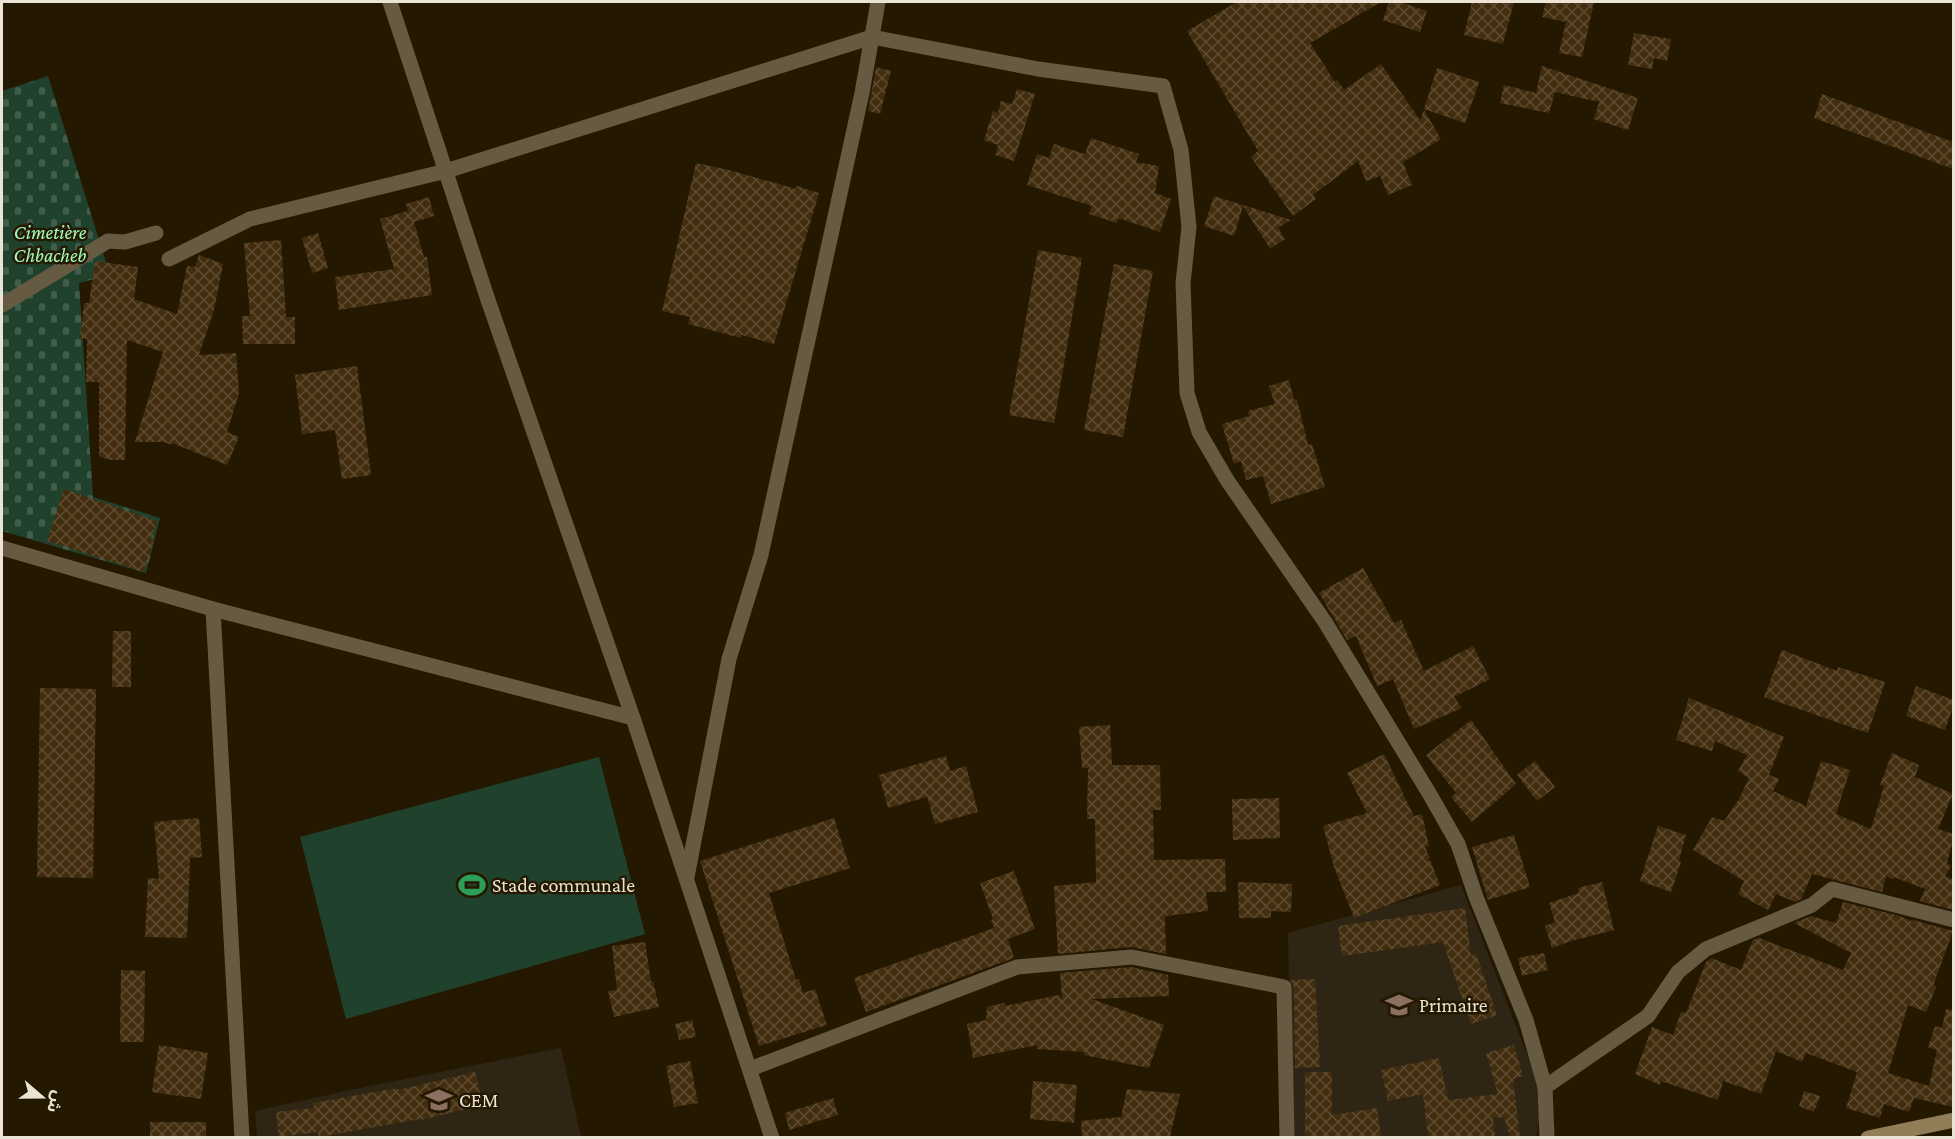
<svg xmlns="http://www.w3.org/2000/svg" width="1955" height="1139" viewBox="0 0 1955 1139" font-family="'Crimson Pro','Noto Sans Arabic',serif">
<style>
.education{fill:#2e2515}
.cemetery{fill:url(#cemetery-stones)}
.garden{fill:#20422d}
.building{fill:url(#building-cross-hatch)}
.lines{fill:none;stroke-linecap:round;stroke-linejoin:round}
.street{stroke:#665a42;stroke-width:15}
.secondary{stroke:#917e56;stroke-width:15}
.labels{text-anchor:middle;stroke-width:5;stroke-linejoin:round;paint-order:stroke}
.park-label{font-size:20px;font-style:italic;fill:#a0fbbf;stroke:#241900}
.poi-label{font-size:20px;fill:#ebe4d4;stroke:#241900;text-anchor:start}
</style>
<defs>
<pattern id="cemetery-stones" width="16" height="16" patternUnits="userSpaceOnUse" patternTransform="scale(1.5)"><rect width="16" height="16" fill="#20422d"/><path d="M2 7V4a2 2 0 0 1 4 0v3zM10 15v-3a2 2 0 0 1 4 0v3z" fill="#415d4b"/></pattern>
<pattern id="building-cross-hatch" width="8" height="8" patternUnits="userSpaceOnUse" patternTransform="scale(1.5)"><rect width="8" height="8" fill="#432d0f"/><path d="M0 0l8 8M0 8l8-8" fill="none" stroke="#5e4b31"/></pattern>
</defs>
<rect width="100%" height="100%" fill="#241900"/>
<g class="education">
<polygon points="1461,885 1536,1078 1545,1087 1536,1137 1292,1137 1288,933"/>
<polygon points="561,1048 581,1137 257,1137 255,1111 355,1089"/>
</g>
<polygon class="cemetery" points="48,76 110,275 79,283 93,497 160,518 146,573 2,531 2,91"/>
<polygon class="garden" points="599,757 645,934 346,1019 300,837"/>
<g class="building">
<polygon points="1237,2 1381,2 1310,43 1335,82 1337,80 1344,90 1381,64 1420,120 1424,110 1441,139 1403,162 1412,185 1388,195 1380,176 1366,181 1358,161 1313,195 1316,199 1293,216 1251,157 1258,151 1187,31"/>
<polygon points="1389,2 1400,2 1427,11 1420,32 1383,20"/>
<polygon points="1472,2 1514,2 1503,44 1464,35"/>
<polygon points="1546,2 1594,2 1582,57 1559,53 1566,22 1542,17"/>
<polygon points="1634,33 1671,39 1667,61 1654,58 1652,69 1628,65"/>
<polygon points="1542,66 1638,98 1628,130 1594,119 1599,102 1555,92 1549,113 1500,103 1504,85 1536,93"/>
<polygon points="876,67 891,71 880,114 868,111"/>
<polygon points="1437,68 1479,82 1465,123 1424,109"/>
<polygon points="1017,89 1035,94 1014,161 995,155 998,145 984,140 993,111 998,113 1001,101 1012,104"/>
<polygon points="1822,94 1953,142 1953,169 1814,118"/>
<polygon points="1091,138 1139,154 1136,162 1159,166 1155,193 1171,199 1160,232 1118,218 1117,223 1089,214 1092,206 1027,185 1037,154 1049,158 1054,144 1085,154"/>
<polygon points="696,163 729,170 796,189 797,186 819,193 774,344 742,335 741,338 688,324 690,317 662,311"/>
<polygon points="1214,196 1291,220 1278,228 1285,239 1270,249 1243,206 1234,236 1204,226"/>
<polygon points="429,197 434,216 414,222 424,257 427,257 432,295 339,310 335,277 394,269 380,219 408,211 406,204"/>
<polygon points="318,233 328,268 312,273 302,238"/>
<polygon points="281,240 286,317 295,317 295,344 243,344 242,316 250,316 244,243"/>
<polygon points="1038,250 1082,258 1054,423 1009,415"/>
<polygon points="199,255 223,264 214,310 199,355 236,353 239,393 227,432 239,437 227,465 172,443 172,445 164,442 135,442 163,352 127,340 125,460 109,460 99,456 99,382 86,382 87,339 80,338 84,303 89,303 95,261 138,267 134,299 177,314 187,266 195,267"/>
<polygon points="1114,264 1153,271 1123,437 1084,430"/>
<polygon points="357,366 371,475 342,479 335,430 302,434 295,375"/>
<polygon points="1289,380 1294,400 1297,399 1308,445 1312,444 1325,487 1271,504 1263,476 1246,480 1241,461 1234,464 1222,424 1249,416 1248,411 1275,404 1269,386"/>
<polygon points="64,489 157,521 151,539 154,540 144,572 47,541"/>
<polygon points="1363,568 1394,623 1401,620 1424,671 1473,646 1490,679 1454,697 1462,708 1414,729 1393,679 1377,686 1356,636 1347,640 1319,593"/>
<polygon points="113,631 131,631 131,687 112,687"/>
<polygon points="1782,650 1837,671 1838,667 1885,682 1868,733 1764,697"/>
<polygon points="1916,686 1953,700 1953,707 1945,730 1906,716"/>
<polygon points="40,688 96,689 93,878 37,877"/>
<polygon points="1689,698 1784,737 1769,775 1779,779 1773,791 1806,806 1821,761 1850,770 1836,814 1871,829 1884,786 1880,785 1892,753 1919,765 1915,777 1953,794 1938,829 1953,834 1953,840 1947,863 1951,866 1945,876 1953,879 1953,910 1920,901 1925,889 1894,877 1893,879 1886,876 1882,892 1812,874 1801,899 1795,902 1776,894 1768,910 1738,894 1744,881 1693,850 1712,817 1724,821 1739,799 1749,778 1738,771 1747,755 1715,741 1712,751 1676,740"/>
<polygon points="1471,720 1516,784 1472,822 1451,797 1456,793 1426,755"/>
<polygon points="1110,725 1112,765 1160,765 1161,810 1153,810 1154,860 1225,859 1226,892 1206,892 1208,911 1165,916 1166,954 1131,947 1058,954 1054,886 1096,882 1095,819 1087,819 1088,768 1082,768 1079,727"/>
<polygon points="1384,754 1414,816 1422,814 1429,846 1425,847 1430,858 1426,861 1430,860 1440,885 1354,918 1334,867 1323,826 1367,813 1347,773"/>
<polygon points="946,756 950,771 966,766 978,812 935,824 927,797 888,808 879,775"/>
<polygon points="1535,761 1555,787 1537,801 1517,775"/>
<polygon points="1279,798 1280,838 1233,840 1232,799"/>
<polygon points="199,818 202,857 190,858 187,938 145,937 148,878 159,879 154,822"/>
<polygon points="834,818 850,868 769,893 796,980 799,979 803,993 815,989 827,1025 759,1046 700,861"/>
<polygon points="1658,826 1686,835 1679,860 1681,862 1671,892 1640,881"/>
<polygon points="1514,835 1530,887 1488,900 1472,847"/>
<polygon points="1014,871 1035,929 1008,939 1014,958 866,1012 854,978 994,928 991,920 993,919 980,883"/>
<polygon points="1238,882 1292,884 1291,912 1271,911 1271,918 1239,918"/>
<polygon points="1602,882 1614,930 1571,941 1552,948 1545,926 1555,922 1549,903 1579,893 1578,888"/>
<polygon points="1843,902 1896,915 1912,921 1913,920 1953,931 1933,986 1936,987 1926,1012 1908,1005 1888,1073 1929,1086 1937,1050 1928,1047 1935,1026 1942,1028 1946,1009 1953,1010 1953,1107 1914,1098 1909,1112 1884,1104 1880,1118 1846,1108 1857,1072 1806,1053 1802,1062 1776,1051 1761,1094 1723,1081 1718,1100 1661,1081 1660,1085 1635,1074 1652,1027 1673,1035 1681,1012 1686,1013 1706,962 1711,958 1741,970 1753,940 1759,938 1843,970 1851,953 1794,923 1811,916 1836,923"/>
<polygon points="1465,908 1471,956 1476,954 1497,1015 1471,1024 1443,942 1342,956 1338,926"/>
<polygon points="645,942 651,982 653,981 659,1007 614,1017 608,991 617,990 612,946"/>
<polygon points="1544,953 1548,970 1522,976 1518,958"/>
<polygon points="1131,967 1168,975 1169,996 1092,999 1164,1025 1149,1068 1084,1055 1085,1052 1037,1049 1037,1045 973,1058 967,1024 986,1020 987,1007 1004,1003 1005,1006 1059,995 1062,1000 1060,973"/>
<polygon points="121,970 145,971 144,1042 120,1042"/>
<polygon points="1315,979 1320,1067 1295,1068 1294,987 1290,980"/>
<polygon points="692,1020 696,1037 679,1040 675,1024"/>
<polygon points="159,1045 208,1053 201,1099 152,1092"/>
<polygon points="1514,1045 1523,1076 1513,1079 1520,1137 1510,1137 1504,1117 1493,1118 1495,1137 1428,1137 1423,1094 1388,1101 1381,1070 1439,1058 1448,1100 1498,1094 1486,1053"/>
<polygon points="690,1061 698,1103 674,1107 666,1066"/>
<polygon points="475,1072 483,1105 421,1120 420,1119 319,1137 318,1132 279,1137 276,1112 314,1108 313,1103 398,1088 398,1090"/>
<polygon points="1305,1072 1332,1072 1332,1115 1377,1108 1381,1137 1305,1137"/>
<polygon points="1033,1081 1077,1085 1074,1123 1030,1119"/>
<polygon points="1127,1089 1180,1094 1170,1137 1082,1137 1081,1121 1121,1117"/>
<polygon points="1804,1091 1820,1096 1814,1112 1799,1106"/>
<polygon points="833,1098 838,1115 789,1130 785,1113"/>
<rect x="150" y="1122" width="56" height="15"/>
</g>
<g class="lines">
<g class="street">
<polyline points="390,2 488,300 633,718 772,1138"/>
<polyline points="169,259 250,219 446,171 872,37 1038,69 1163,86 1181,150 1189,227 1183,283 1187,393 1199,432 1227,480 1325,622 1429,793 1458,844 1476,897 1526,1020 1545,1087 1547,1138"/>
<polyline points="2,305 108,241 125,242 156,233"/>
<polyline points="2,548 213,609 633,718"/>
<polyline points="213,609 242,1138"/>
<polyline points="687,877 729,659 761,555 862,93 878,2"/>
<polyline points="750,1069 1017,967 1132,957 1284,987 1287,1138"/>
<polyline points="1545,1087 1648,1016 1678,972 1706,949 1812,905 1832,889 1954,920"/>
</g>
<polyline class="secondary" points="1868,1138 1954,1120"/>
</g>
<defs>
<symbol id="stadium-bare" viewBox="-9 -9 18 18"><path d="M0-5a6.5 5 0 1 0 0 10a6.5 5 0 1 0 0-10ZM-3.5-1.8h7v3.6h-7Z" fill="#2e9e5b" stroke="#241900" stroke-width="2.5" paint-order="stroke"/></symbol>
<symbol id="school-bare" viewBox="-9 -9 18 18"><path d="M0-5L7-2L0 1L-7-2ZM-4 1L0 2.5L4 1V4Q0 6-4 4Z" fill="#8d6e63" stroke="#241900" stroke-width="2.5" paint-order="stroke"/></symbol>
</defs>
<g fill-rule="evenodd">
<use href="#stadium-bare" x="453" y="866" width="38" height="38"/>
<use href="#school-bare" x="1380" y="986" width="38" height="38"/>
<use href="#school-bare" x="420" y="1081" width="38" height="38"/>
</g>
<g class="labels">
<g class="park-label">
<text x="50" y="239">Cimetière<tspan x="50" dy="23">Chbacheb</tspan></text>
</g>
<g class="poi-label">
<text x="492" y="892">Stade communale</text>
<text x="1419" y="1012">Primaire</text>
<text x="459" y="1107">CEM</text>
</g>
</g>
<rect width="1955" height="1139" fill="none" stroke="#ebe4d4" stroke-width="6"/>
<g transform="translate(42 1097) rotate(110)" stroke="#241900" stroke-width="4.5" paint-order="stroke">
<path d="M0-4.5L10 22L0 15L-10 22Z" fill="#ebe4d4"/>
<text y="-9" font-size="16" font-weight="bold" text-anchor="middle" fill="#ebe4d4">ش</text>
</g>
</svg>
